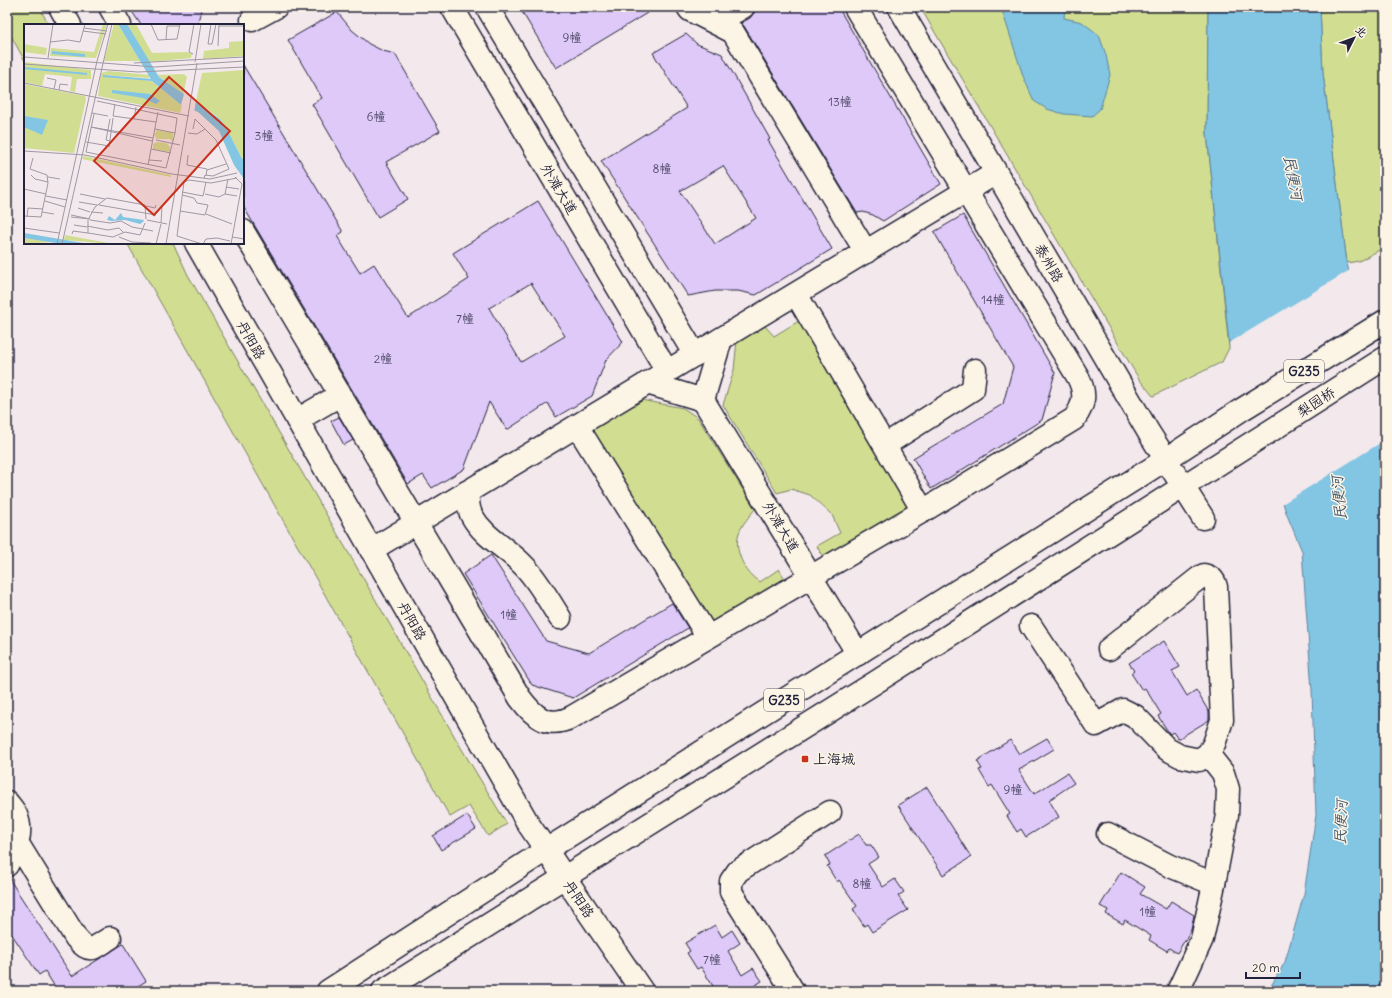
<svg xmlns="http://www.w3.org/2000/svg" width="1392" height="998" viewBox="0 0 1392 998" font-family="Delius,'LXGW WenKai TC',sans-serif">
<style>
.green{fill:#d1de91;stroke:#7a8066}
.water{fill:#83c6e4;stroke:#5c84a0}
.pier{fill:#f3e8eb}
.building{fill:#dec9f9;stroke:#22223b;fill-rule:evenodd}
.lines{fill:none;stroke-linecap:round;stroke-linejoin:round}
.minor-casing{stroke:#22223b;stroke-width:25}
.highway-casing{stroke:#22223b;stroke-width:25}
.minor{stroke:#fcf5e5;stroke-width:22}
.highway{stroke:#fcf5e5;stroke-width:22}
.poi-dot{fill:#c8321e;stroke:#fcf5e5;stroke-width:1.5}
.labels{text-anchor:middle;stroke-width:3;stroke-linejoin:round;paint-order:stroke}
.number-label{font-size:12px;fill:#514c6a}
.shield{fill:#fcf5e5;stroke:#63616e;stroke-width:1}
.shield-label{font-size:13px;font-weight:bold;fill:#22223b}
.street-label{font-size:14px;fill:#22223b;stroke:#fcf5e5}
.poi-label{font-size:14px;fill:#22223b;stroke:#fcf5e5;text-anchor:start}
.water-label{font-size:15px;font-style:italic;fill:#3f536e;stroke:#fcf5e5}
.inset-river{fill:none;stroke:#83c6e4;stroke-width:2}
.inset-road{fill:none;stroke:#9f99a5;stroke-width:1}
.view{fill:#c8321e;fill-opacity:0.15;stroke:#c8321e;stroke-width:2}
.inset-edge{fill:none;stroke:#22223b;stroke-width:2}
</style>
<rect width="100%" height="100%" fill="#f3e8eb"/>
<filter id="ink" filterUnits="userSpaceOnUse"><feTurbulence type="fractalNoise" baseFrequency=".025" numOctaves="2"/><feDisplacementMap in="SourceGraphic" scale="8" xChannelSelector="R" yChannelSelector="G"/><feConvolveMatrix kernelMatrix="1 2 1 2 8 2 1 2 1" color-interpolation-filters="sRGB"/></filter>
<g filter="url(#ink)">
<g class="green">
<polygon points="7,7 39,7 49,25 25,25 25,61 7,29"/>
<polygon points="920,7 1208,7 1207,133 1229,348 1222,362 1153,396 1139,379"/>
<polygon points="1320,7 1385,7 1385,247 1359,261 1347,263 1323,73"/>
<polygon points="127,243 173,243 188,275 460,746 507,824 488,836 469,806 450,817"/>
<polygon points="802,319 909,509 825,561 817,546 840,533 832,515 810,495 791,489 777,493 723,405 734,370 737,340 764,325 774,336"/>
<path d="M641,400L683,408L698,418L755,509C749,517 742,524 739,533C733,549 745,574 760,582L779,569L787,582L714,625L707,622L594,439V429Z"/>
<polygon points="1385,972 1385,991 1377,991"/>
</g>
<g class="water">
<polygon points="1001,7 1065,7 1064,18 1082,22 1099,35 1106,55 1110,75 1100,109 1092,116 1064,114 1047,109 1034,101 1023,76"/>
<polygon points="1208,7 1320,7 1323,73 1347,263 1385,437 1385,972 1377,991 1268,991 1285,962 1304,894 1316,815 1312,690 1302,551 1287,515 1229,343 1207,133"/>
</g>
<polygon class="pier" points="1350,270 1385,428 1385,440 1282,504 1233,362 1229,343"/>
<g class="building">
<polygon points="129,7 202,7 197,25 141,25"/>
<polygon points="519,7 657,7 556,68"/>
<polygon points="760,7 838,7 941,184 883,221 873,215 863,212 857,213 744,26 741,23 750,18 754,13 755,10"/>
<polygon points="337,12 352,30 369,44 383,51 395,54 440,131 386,162 408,199 378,217 312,104 322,98 288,40"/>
<path d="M686,34L697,44L722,54L770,139L768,140L832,249L756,295L738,291H715L688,296L601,161L687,108L653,53ZM723,166L756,218L715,244L680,191Z"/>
<path d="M243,65L343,232L337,236L360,273L374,264L408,318L469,279L453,253L538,201L623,342L606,360L592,396L556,417L548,403L507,430L489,402L464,469L432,488L423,475L408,484L243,206ZM531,283L565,336L521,362L489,308Z"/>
<polygon points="963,215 1055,373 1042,420 931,489 913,458 1003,404 1013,367 934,232"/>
<polygon points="339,417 353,440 344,445 331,421"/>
<polygon points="491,555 546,641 589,653 672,603 688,628 573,698 532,685 463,574"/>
<polygon points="1164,641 1180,667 1172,671 1187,696 1196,690 1209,712 1209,720 1178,739 1173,732 1170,734 1169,733 1158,716 1161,714 1145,688 1142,690 1131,673 1134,671 1129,663"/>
<polygon points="1047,738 1054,749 1019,770 1034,794 1067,773 1074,783 1049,800 1059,817 1026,837 1021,829 1017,832 1007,816 1010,814 992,785 989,787 979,770 982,769 977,761 1010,740 1019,754"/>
<polygon points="927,787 971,857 943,875 898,805"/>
<polygon points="467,815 476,829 441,850 433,836"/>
<polygon points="859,834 866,845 871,845 879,857 868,864 883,887 895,879 904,892 898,896 908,910 872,932 867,924 864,926 853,909 857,906 839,880 837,882 827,866 830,865 825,856"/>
<polygon points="1121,872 1145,887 1140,894 1166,909 1171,901 1194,915 1191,930 1177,953 1169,948 1167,951 1149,940 1151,936 1125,920 1123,924 1106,914 1108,910 1100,906"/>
<polygon points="7,877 8,877 72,976 123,944 146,981 130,991 50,991 55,987 45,971 39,975 7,927"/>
<polygon points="715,925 722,937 732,930 740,943 728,951 742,975 753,968 762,981 754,986 757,991 716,991 701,967 697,969 687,953 690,951 685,943"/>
</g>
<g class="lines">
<defs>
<g id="minor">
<polyline points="60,7 70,25"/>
<polyline points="110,7 120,25"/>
<polyline points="452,7 667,371"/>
<polyline points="487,7 695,355"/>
<polyline points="688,7 690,10 733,32 866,252"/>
<polyline points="899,7 1149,433 1203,518"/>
<polyline points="252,20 276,7"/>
<polyline points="716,23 743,7"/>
<path d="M243,231L520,698C534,717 548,729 572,717L923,511"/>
<polyline points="196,243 529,825 642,991"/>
<path d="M796,294L923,511L1074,419C1085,404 1086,393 1078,377L855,7"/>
<polyline points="647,383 703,400 721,339"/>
<polyline points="703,400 858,654"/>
<polyline points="297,420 340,395"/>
<polyline points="577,426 708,637"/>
<polyline points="885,445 973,389 975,370"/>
<path d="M467,492C468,500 468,510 472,516C484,538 509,549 525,567C539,582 549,601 560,618"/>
<polyline points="371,550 996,173"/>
<path d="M1031,626L1096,725L1123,710L1135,716L1167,749L1180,756L1199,760L1208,754L1214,744L1222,720L1216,587C1214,579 1211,577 1204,575L1199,578L1109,649"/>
<path d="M7,802C10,806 14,810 16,815C24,833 16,848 7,865"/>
<polyline points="1108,834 1170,866 1214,884"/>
<path d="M18,844L76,938C90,955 94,948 110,938"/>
<polyline points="793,991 731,892 731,881 738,871 830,812"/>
<polyline points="1178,991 1202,939 1214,884 1227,815 1228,789 1223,773 1208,754"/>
</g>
<g id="highway">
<polyline points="328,991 546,850 1165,460 1241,410 1385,321"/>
<polyline points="383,991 876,682 1385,358"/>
</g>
</defs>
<use href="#minor" class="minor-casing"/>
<use href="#highway" class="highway-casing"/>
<use href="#minor" class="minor"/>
<use href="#highway" class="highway"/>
</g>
</g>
<rect class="poi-dot" x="801" y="755" width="8" height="8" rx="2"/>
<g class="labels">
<g class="number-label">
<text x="572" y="42">9幢</text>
<text x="840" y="106">13幢</text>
<text x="376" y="121">6幢</text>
<text x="264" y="140">3幢</text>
<text x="662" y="173">8幢</text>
<text x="993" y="304">14幢</text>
<text x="465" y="323">7幢</text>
<text x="383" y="363">2幢</text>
<text x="509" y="619">1幢</text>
<text x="1013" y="794">9幢</text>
<text x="862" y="888">8幢</text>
<text x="1148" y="916">1幢</text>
<text x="712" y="964">7幢</text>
</g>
<g class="shield">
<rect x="1284" y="360" width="40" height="22" rx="3"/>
<rect x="764" y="689" width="40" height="22" rx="3"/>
</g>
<g class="shield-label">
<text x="1304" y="376">G235</text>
<text x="784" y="705">G235</text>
</g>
<g class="street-label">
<text transform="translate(559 189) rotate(59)" y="5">外滩大道</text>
<text transform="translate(1049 263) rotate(60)" y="5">泰州路</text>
<text transform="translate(251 340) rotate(60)" y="5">丹阳路</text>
<text transform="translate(1316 402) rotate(-33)" y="5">梨园桥</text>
<text transform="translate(781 527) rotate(59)" y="5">外滩大道</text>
<text transform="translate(412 621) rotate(60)" y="5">丹阳路</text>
<text transform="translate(579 899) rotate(56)" y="5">丹阳路</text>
</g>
<g class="poi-label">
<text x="813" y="764">上海城</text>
</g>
<g class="water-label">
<text transform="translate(1293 178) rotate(79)" y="5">民便河</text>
<text transform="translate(1339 498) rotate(-96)" y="5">民便河</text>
<text transform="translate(1341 822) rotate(-88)" y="5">民便河</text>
</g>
</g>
<g transform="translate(24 24)">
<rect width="220" height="220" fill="#f3e8eb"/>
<path d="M79,0H83L72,34L26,32L27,24L70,28ZM90,0H94L116,37H80ZM103,0H112L128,29L163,28L168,30L167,34L125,38ZM220,17V32L179,35L180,27L205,24V18ZM0,20L23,24L22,31L0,28ZM0,38L67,46V55H53L51,68L46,67L48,53L21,50L18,62L0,58ZM220,46V134L218,135L203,105L196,95L172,77L178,49ZM85,47L125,51V54L78,51L128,57L158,82L156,89L74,72L77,49ZM160,50L163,53L159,70L133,51ZM0,60L61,72L62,75L50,129L0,124ZM133,106L149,109V118L146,115H133L130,111ZM133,118L142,119L146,123V128L129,125V120ZM60,132L147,151V153L58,135ZM41,211L90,220L40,216ZM0,214L29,218L0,220Z" fill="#d1de91"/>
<path d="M94,0H103L135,53L196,95L203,105L218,135L220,134V155L210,141L195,107L174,88L157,81L128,57ZM28,27L61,30V33L28,30ZM88,66L126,70L136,77L132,80L119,74L88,69ZM0,92L24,96L18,111L0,103ZM97,189L99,193L120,196L119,198L116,200L101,196L87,197L83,196L85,192L91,196ZM0,209L30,214L65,220H38L0,214Z" fill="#83c6e4"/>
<path d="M160,70L172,77L170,88L157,81Z" fill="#f3e8eb"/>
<path class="inset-river" d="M0,44L63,50M79,52L128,56"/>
<path class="inset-road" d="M61,0L60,4L83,7M127,0L134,16L153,15L156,0M187,0L184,20H188L192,0M195,2H220M59,7L82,10M142,16L143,2H156M26,18L44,16L56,18L60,4M194,22L195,0M169,30L165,28L170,0M0,33L131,43L220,37M24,34L29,0M171,38L177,0M110,39L220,33M0,40L114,48L220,43M23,54L32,56L30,65M0,59L165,92M35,66L36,60L44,61M73,77L153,94L151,109L131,105M91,80L89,92L132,98M68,89L84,92M70,90L62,128L142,144L151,109M110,95L112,83M67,103L129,114M67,103L128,117M164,109L173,110L181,105L171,95L169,105M132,116L156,121M86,117L82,116L86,95M62,118L85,122M85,123L89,94M127,125L147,129M0,127L61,131L148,150L186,155L213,149M164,131L163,141L183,145L182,152M125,136L138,137M124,141L134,88M183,146L202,140M7,151L11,155L24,158M24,153L36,155M180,154L181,151L189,152L205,145L192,116L181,105M202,163L215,165M0,165L22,170M158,168L179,172L182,158M56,170L81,175M181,170L195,173L201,170L204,155M201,170L213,172M22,172L43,176M21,177L41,183M55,178L73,181M75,181L132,191M122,182L131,184L132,181M54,184L66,188M156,187L181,191L184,181L173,179L170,174L158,171M18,188L30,190M67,188L79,189M182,190L208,200M0,192L17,193L24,159L23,151L6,145L9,134M3,193L4,184L19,185M47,193L66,195L47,191M65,194L71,183L83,174L121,181L122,195M64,196V209L89,213L101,208L116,211L121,199M66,196L86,199L97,197L108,203L129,207M123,196L143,200M137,199L138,182M50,201L63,203M63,202L84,206L95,204L100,209M0,204L35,209M48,210L49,207L64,209M95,213L108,218L127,219M208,213L220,215M33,220L73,37L84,0M38,220L88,0M132,220L137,200M142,220L173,39M178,220L153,212L160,158L165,156L187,159L213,154M179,220L182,215L193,214L206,217M207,220L218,160L211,153"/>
<path class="view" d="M145,53L206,107L130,191L70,137Z"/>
<rect width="220" height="220" class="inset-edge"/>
</g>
<rect width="1392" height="998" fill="none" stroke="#fcf5e5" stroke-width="24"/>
<rect x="12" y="12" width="1368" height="974" fill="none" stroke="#22223b" stroke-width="1.5" filter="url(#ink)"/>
<g transform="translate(1354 38) rotate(48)" stroke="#fcf5e5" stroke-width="3" paint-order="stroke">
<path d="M0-3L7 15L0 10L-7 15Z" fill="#22223b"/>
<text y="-6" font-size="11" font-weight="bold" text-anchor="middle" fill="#22223b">北</text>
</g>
<path d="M1246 972v6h54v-6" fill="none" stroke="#22223b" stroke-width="2"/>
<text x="1252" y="972" font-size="12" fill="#22223b" stroke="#fcf5e5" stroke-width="3" paint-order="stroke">20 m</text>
</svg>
